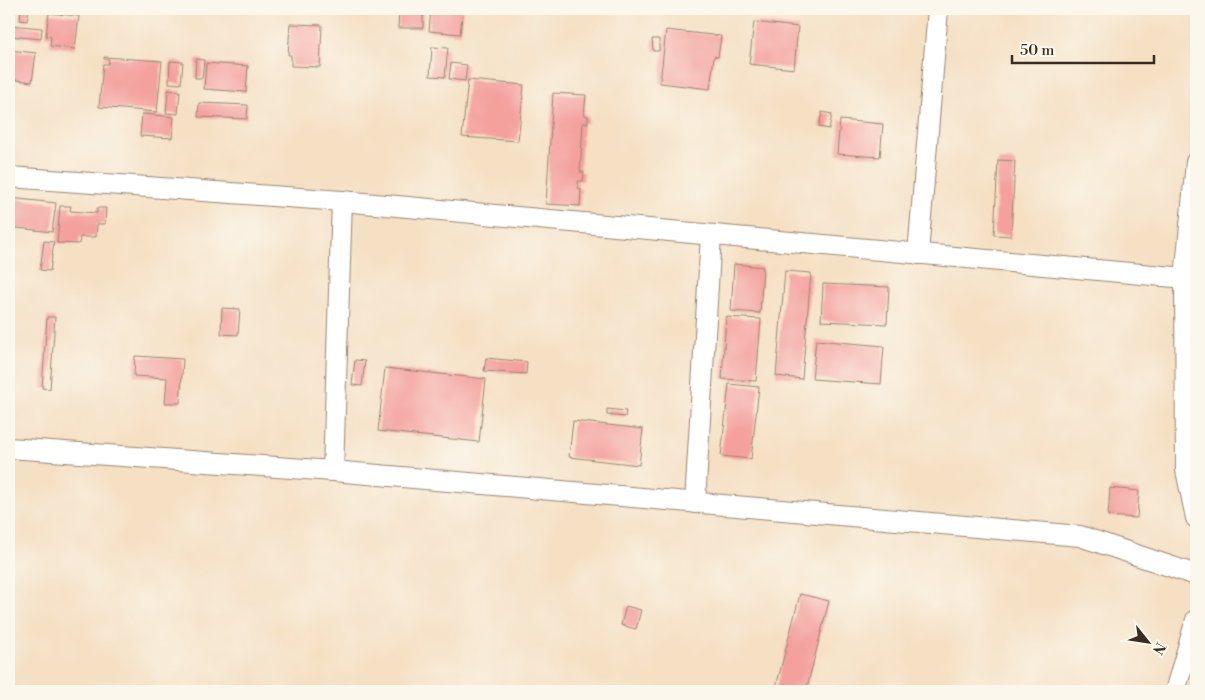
<svg xmlns="http://www.w3.org/2000/svg" width="1205" height="700" viewBox="0 0 1205 700" font-family="'Libre Bodoni',serif">
<style>
.building{fill:#f4a19e}
.lines{fill:none;stroke-linecap:round;stroke-linejoin:round}
.street-casing{stroke:#988571;stroke-width:22}
.street{stroke:#fff;stroke-width:20}
</style>
<rect width="100%" height="100%" fill="#fbf7ec"/>
<filter id="ink" filterUnits="userSpaceOnUse"><feTurbulence type="fractalNoise" baseFrequency=".02" numOctaves="2"/><feDisplacementMap in="SourceGraphic" scale="10" xChannelSelector="R" yChannelSelector="G"/><feConvolveMatrix kernelMatrix="1 2 1 2 8 2 1 2 1" color-interpolation-filters="sRGB"/></filter>
<filter id="wash" filterUnits="userSpaceOnUse"><feTurbulence type="fractalNoise" baseFrequency=".0096" numOctaves="4" result="noise"/><feDisplacementMap in="SourceGraphic" scale="20" xChannelSelector="R" yChannelSelector="G"/><feGaussianBlur stdDeviation="1.12" result="paint"/><feColorMatrix in="noise" values="0 0 0 0 0 0 0 0 0 0 0 0 0 0 0 0 0 1.4 0 .05"/><feComposite in="paint" operator="in"/></filter>
<g filter="url(#wash)">
<rect width="100%" height="100%" fill="#f5e0c4"/>
<g id="blocks">
<g class="building">
<polygon points="21,9 29,9 27,21 20,20"/>
<polygon points="399,9 423,9 423,28 398,28"/>
<polygon points="431,9 463,9 460,34 429,31"/>
<polygon points="49,13 79,16 75,49 50,46 51,37 46,36"/>
<polygon points="754,22 798,27 794,69 749,64"/>
<polygon points="290,24 322,25 320,67 291,66 291,55 288,55"/>
<polygon points="9,25 42,28 41,39 9,36"/>
<polygon points="666,30 721,36 718,57 714,56 710,89 660,83"/>
<polygon points="652,39 659,39 659,51 653,51"/>
<polygon points="432,47 448,48 445,77 430,76"/>
<polygon points="9,50 36,53 32,82 9,79"/>
<polygon points="104,57 162,61 157,112 99,107 103,64 108,64 109,59 104,59"/>
<polygon points="196,59 204,60 202,78 195,78"/>
<polygon points="170,61 183,62 181,84 169,83"/>
<polygon points="206,63 248,66 246,92 204,89"/>
<polygon points="451,63 467,65 465,81 449,79"/>
<polygon points="468,80 524,85 518,141 462,137"/>
<polygon points="168,90 180,91 178,114 166,113"/>
<polygon points="553,93 586,95 584,115 588,116 588,123 583,123 580,172 584,172 583,181 578,181 578,188 581,189 580,206 546,204"/>
<polygon points="199,103 248,105 247,119 198,117"/>
<polygon points="822,112 832,114 829,129 819,127"/>
<polygon points="142,114 174,117 172,138 140,136"/>
<polygon points="840,120 883,124 880,157 837,154"/>
<polygon points="998,160 1015,161 1011,236 994,235"/>
<polygon points="9,198 56,203 52,232 9,227"/>
<polygon points="60,206 71,206 70,211 97,213 97,208 106,208 105,224 97,224 96,237 80,237 79,244 57,243"/>
<polygon points="44,241 54,242 50,271 40,270"/>
<polygon points="734,264 763,267 760,313 731,311"/>
<polygon points="785,271 811,273 802,379 776,376"/>
<polygon points="823,284 889,287 887,324 821,321"/>
<polygon points="222,308 240,309 238,335 221,334"/>
<polygon points="47,317 55,317 50,389 42,388"/>
<polygon points="726,317 761,319 756,381 722,379"/>
<polygon points="816,340 884,346 881,384 812,379"/>
<polygon points="135,356 183,359 180,403 165,403 167,378 134,376"/>
<polygon points="486,358 527,362 526,374 484,371"/>
<polygon points="355,360 365,361 362,386 352,385"/>
<polygon points="385,368 486,379 479,442 378,431"/>
<polygon points="729,384 759,387 751,459 721,456"/>
<polygon points="607,409 626,411 625,417 607,415"/>
<polygon points="573,421 643,429 639,465 569,457"/>
<polygon points="1110,488 1139,491 1137,518 1108,516"/>
<polygon points="800,594 829,601 806,691 775,691"/>
<polygon points="626,606 641,610 636,629 621,625"/>
</g>
</g>
</g>
<g filter="url(#ink)">
<use href="#blocks" fill-opacity="0" stroke="#988571" stroke-width="1"/>
<g class="lines">
<defs>
<g id="street">
<polyline points="1196,162 1185,278 1186,470 1196,518"/>
<polyline points="9,177 342,201 1185,278"/>
<polyline points="918,254 938,9"/>
<polyline points="9,448 333,471 1080,536 1196,575"/>
<polyline points="333,471 342,201"/>
<polyline points="695,503 711,235"/>
<polyline points="1175,691 1196,620"/>
</g>
</defs>
<use href="#street" class="street-casing"/>
<use href="#street" class="street"/>
</g>
</g>
<rect width="1205" height="700" fill="none" stroke="#fbf7ec" stroke-width="30"/>
<g transform="translate(1148 642) rotate(120)" stroke="#fbf7ec" stroke-width="4" paint-order="stroke">
<path d="M0-4L9 19L0 12L-9 19Z" fill="#3b2a1e"/>
<text y="-8" font-size="14" font-weight="bold" text-anchor="middle" fill="#3b2a1e">N</text>
</g>
<path d="M1012 55v8h142v-8" fill="none" stroke="#3b2a1e" stroke-width="2.5"/>
<text x="1020" y="55" font-size="15" fill="#3b2a1e" stroke="#fbf7ec" stroke-width="4" paint-order="stroke">50 m</text>
</svg>
